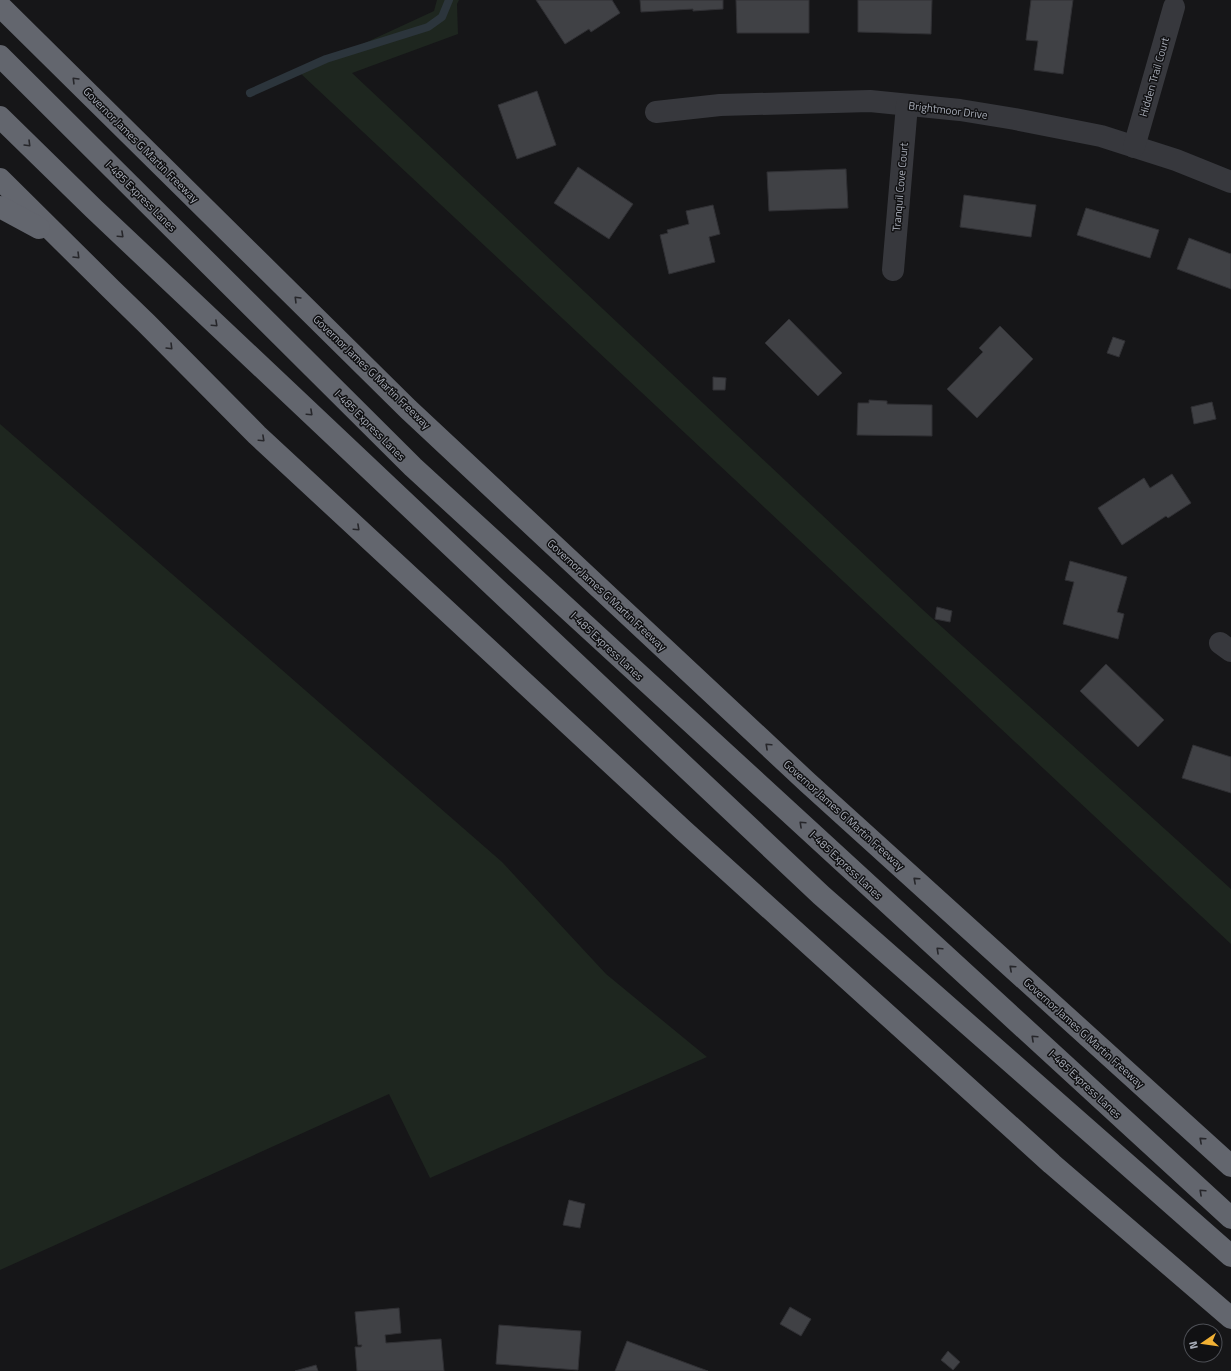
<svg xmlns="http://www.w3.org/2000/svg" width="1231" height="1371" viewBox="0 0 1231 1371" font-family="'Titillium Web',sans-serif">
<style>
.green{fill:#1e261f}
.lines{fill:none;stroke-linecap:round;stroke-linejoin:round}
.stream{stroke:#2c353c;stroke-width:8}
.building{fill:#404145;stroke:#303034}
.street{stroke:#37383d;stroke-width:22}
.highway{stroke:#63666e;stroke-width:22}
.oneway{stroke:#26262a}
.labels{text-anchor:middle;stroke-width:3;stroke-linejoin:round;paint-order:stroke}
.street-label{font-size:11px;fill:#a8adb8;stroke:#111113}
</style>
<rect width="100%" height="100%" fill="#161618"/>
<g class="green">
<polygon points="437,0 459,0 457,4 458,34 352,73 922,609 1231,889 1231,944 300,73 434,11"/>
<polygon points="0,424 502,862 606,974 707,1057 430,1178 389,1094 0,1270"/>
</g>
<g class="lines">
<polyline class="stream" points="250,93 326,59 428,27 442,17 449,0"/>
</g>
<g class="building">
<polygon points="536,0 612,0 620,13 591,32 589,29 565,44"/>
<polygon points="640,0 723,0 723,9 693,11 693,9 641,12"/>
<polygon points="736,0 809,0 809,33 737,33"/>
<polygon points="858,0 932,0 931,34 858,32"/>
<polygon points="1031,0 1073,0 1063,74 1034,70 1038,41 1026,40"/>
<polygon points="537,91 556,145 517,159 498,105"/>
<polygon points="578,167 633,204 609,239 554,203"/>
<polygon points="846,169 848,208 769,211 767,172"/>
<polygon points="964,195 1036,205 1031,237 960,227"/>
<polygon points="713,205 720,234 709,237 715,262 669,274 660,235 668,233 667,230 689,224 686,211"/>
<polygon points="1086,208 1159,230 1150,258 1077,235"/>
<polygon points="1189,238 1231,254 1231,289 1177,269"/>
<polygon points="789,319 842,373 818,396 765,343"/>
<polygon points="1000,326 1033,359 977,418 947,389 983,352 979,348"/>
<polygon points="1113,337 1125,341 1119,357 1107,353"/>
<polygon points="713,377 726,378 725,390 713,390"/>
<polygon points="869,400 887,401 887,404 932,405 932,436 857,435 858,403 869,403"/>
<polygon points="1212,402 1216,419 1194,424 1191,407"/>
<polygon points="1172,474 1191,503 1168,518 1166,516 1122,545 1098,508 1144,478 1150,488"/>
<polygon points="1070,561 1127,577 1117,612 1124,614 1118,639 1063,624 1074,582 1065,580"/>
<polygon points="937,607 952,611 950,622 935,619"/>
<polygon points="1106,664 1164,720 1138,747 1080,691"/>
<polygon points="1193,745 1231,757 1231,793 1182,778"/>
<polygon points="569,1200 585,1204 580,1228 563,1225"/>
<polygon points="790,1307 811,1319 801,1336 780,1324"/>
<polygon points="399,1308 401,1333 385,1335 386,1343 441,1339 444,1371 357,1371 355,1347 361,1347 362,1345 358,1345 355,1312"/>
<polygon points="499,1325 581,1331 578,1370 496,1364"/>
<polygon points="627,1341 708,1371 615,1371"/>
<polygon points="948,1351 960,1362 953,1370 941,1360"/>
<polygon points="316,1365 318,1371 295,1371"/>
</g>
<g class="lines">
<g class="street">
<polyline points="656,112 720,105 870,101 960,110 1015,119 1101,136 1176,160 1231,182"/>
<polyline points="1134,147 1174,7"/>
<polyline points="893,270 907,105"/>
<polyline points="1220,643 1231,651"/>
</g>
<g class="highway">
<polyline points="0,6 408,409 807,782 1231,1166"/>
<polyline points="0,56 413,467 1231,1218"/>
<polyline points="0,117 94,209 821,895 1231,1256"/>
<polyline points="0,179 111,289 147,324 257,435 683,830 1052,1164 1231,1318"/>
<polyline points="0,207 39,228"/>
</g>
</g>
<defs><path id="oneway-chevron" d="M-2-3.5L2.5 0L-2 3.5" fill="none" stroke-width="1.6" stroke-linecap="round" stroke-linejoin="round"/></defs>
<g class="oneway">
<use href="#oneway-chevron" transform="translate(75 80) rotate(-135)"/>
<use href="#oneway-chevron" transform="translate(28 144) rotate(45)"/>
<use href="#oneway-chevron" transform="translate(121 235) rotate(43)"/>
<use href="#oneway-chevron" transform="translate(77 256) rotate(45)"/>
<use href="#oneway-chevron" transform="translate(297 299) rotate(-135)"/>
<use href="#oneway-chevron" transform="translate(215 324) rotate(43)"/>
<use href="#oneway-chevron" transform="translate(170 347) rotate(45)"/>
<use href="#oneway-chevron" transform="translate(310 413) rotate(43)"/>
<use href="#oneway-chevron" transform="translate(262 439) rotate(43)"/>
<use href="#oneway-chevron" transform="translate(357 528) rotate(43)"/>
<use href="#oneway-chevron" transform="translate(768 746) rotate(-137)"/>
<use href="#oneway-chevron" transform="translate(802 824) rotate(-137)"/>
<use href="#oneway-chevron" transform="translate(916 880) rotate(-138)"/>
<use href="#oneway-chevron" transform="translate(939 950) rotate(-137)"/>
<use href="#oneway-chevron" transform="translate(1012 968) rotate(-138)"/>
<use href="#oneway-chevron" transform="translate(1034 1038) rotate(-137)"/>
<use href="#oneway-chevron" transform="translate(1202 1140) rotate(-138)"/>
<use href="#oneway-chevron" transform="translate(1202 1192) rotate(-137)"/>
</g>
<g class="labels">
<g class="street-label">
<text transform="translate(1154 77) rotate(-74)" y="4">Hidden Trail Court</text>
<text transform="translate(948 110) rotate(7)" y="4">Brightmoor Drive</text>
<text transform="translate(141 145) rotate(45)" y="4">Governor James G Martin Freeway</text>
<text transform="translate(900 187) rotate(-85)" y="4">Tranquil Cove Court</text>
<text transform="translate(141 196) rotate(45)" y="4">I-485 Express Lanes</text>
<text transform="translate(372 372) rotate(44)" y="4">Governor James G Martin Freeway</text>
<text transform="translate(370 425) rotate(45)" y="4">I-485 Express Lanes</text>
<text transform="translate(607 595) rotate(43)" y="4">Governor James G Martin Freeway</text>
<text transform="translate(607 646) rotate(43)" y="4">I-485 Express Lanes</text>
<text transform="translate(844 815) rotate(42)" y="4">Governor James G Martin Freeway</text>
<text transform="translate(846 865) rotate(43)" y="4">I-485 Express Lanes</text>
<text transform="translate(1084 1033) rotate(42)" y="4">Governor James G Martin Freeway</text>
<text transform="translate(1085 1084) rotate(43)" y="4">I-485 Express Lanes</text>
</g>
</g>
<g transform="translate(1203 1343) rotate(257)"><circle r="19" fill="#111113" stroke="#4d4f55"/>
<path d="M0-3L7 15L0 10L-7 15Z" fill="#f2b134"/>
<text y="-6" font-size="11" font-weight="bold" text-anchor="middle" fill="#a8adb8">N</text>
</g>
</svg>
